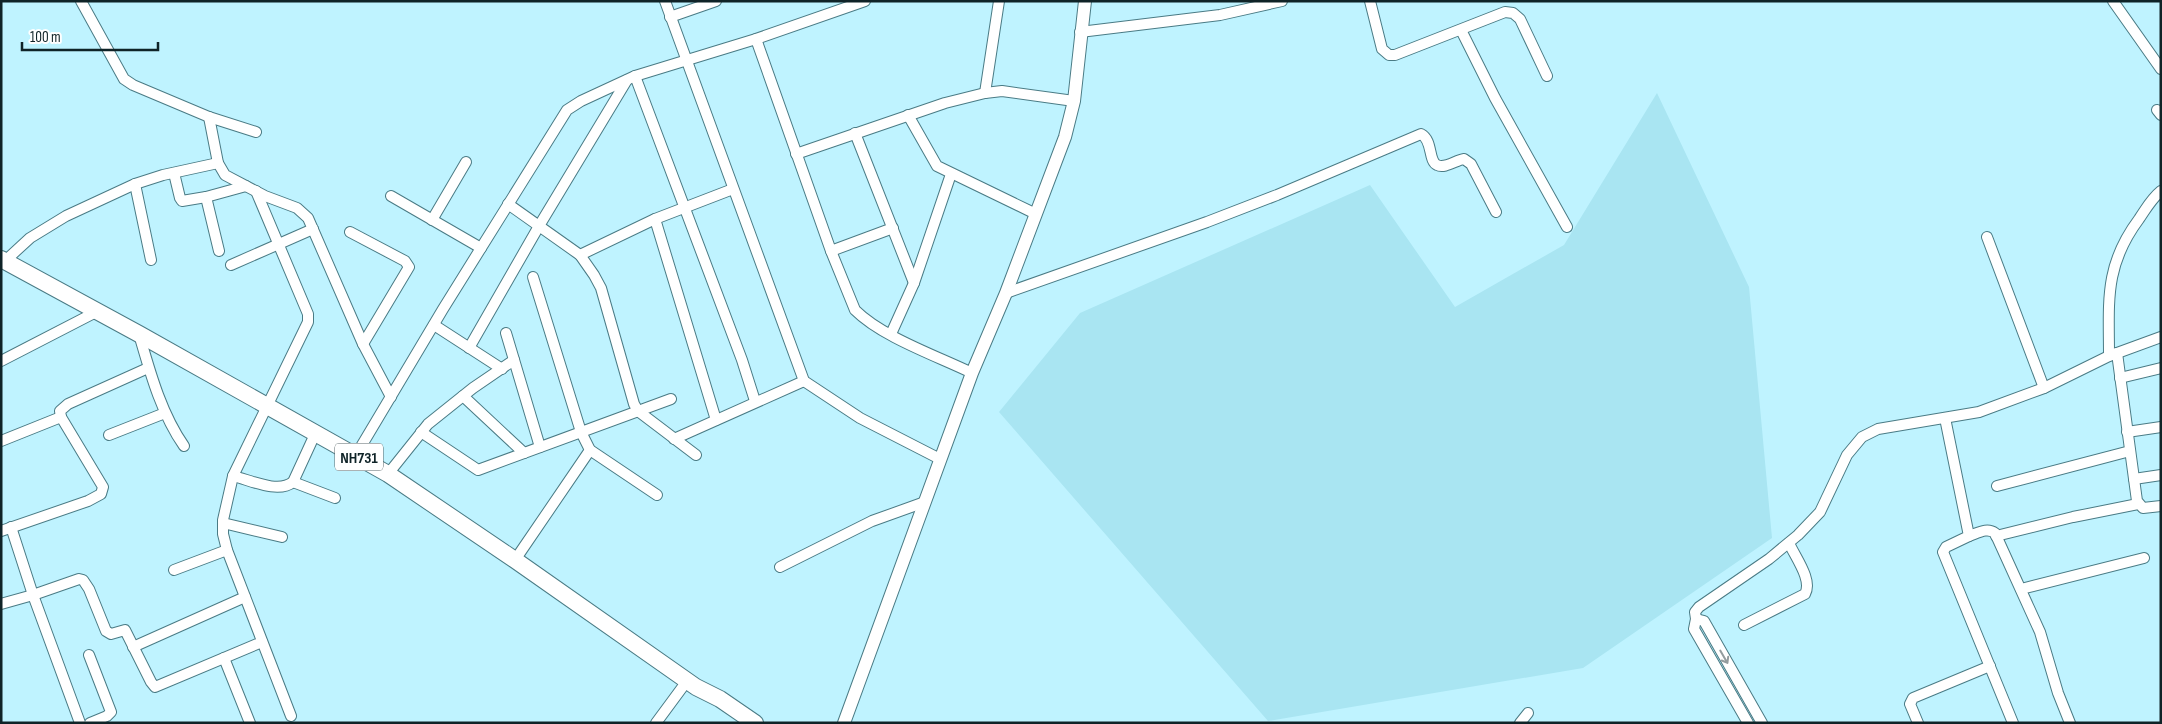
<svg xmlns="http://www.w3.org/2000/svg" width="2162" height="724" viewBox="0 0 2162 724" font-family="'Sofia Sans Condensed',sans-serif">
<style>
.built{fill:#a9e5f2}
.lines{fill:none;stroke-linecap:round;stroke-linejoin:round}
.minor-casing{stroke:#4a7b85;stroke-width:12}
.tertiary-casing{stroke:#4a7b85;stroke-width:14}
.trunk-casing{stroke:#4a7b85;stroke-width:18}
.minor{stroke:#fff;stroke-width:10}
.tertiary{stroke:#fff;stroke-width:12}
.trunk{stroke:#fff;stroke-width:16}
.oneway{stroke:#939c9e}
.labels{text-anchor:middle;stroke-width:4.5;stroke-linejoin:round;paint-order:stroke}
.shield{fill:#fff;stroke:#576568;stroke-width:1}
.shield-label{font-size:16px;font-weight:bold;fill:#0f2327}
</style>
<rect width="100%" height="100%" fill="#bff3ff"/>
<polygon class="built" points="1657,93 1749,287 1772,538 1583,668 1268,721 999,412 1080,313 1370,185 1455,307 1564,245"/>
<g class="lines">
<defs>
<g id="minor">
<polyline points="81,1 124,79 133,85 209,117 256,132"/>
<polyline points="665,1 804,381 860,418 940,459"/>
<polyline points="1370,1 1382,49 1389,55 1395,55 1505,12 1513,13 1520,19 1547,76"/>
<polyline points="2113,1 2161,69"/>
<polyline points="670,17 716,1"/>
<polyline points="1461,30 1495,98 1567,227"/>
<polyline points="1080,32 1220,15 1282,1"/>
<path d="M756,39L831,251L855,310C882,337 937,356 972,373"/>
<polyline points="635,76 742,360 755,401"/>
<polyline points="985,93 999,1"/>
<polyline points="2157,110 2161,115"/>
<polyline points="908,115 937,166 1036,214"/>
<polyline points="209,117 218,163 225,175 265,196 297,208 308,218 363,344 391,397"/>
<polyline points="855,133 914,283"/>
<polyline points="796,154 945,103 985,93 1002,91 1074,101"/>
<polyline points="174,173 180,198 182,201 206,197 246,186"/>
<polyline points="135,184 151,260"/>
<polyline points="256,191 308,314 308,322 233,476 223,520 223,534 227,550 291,716"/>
<polyline points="391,196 481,248"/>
<polyline points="206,197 219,251"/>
<polyline points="508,204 580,255 594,275 601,288 634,404 638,411 696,455"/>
<polyline points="655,219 716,420"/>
<polyline points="432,220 466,162"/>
<polyline points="350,232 405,261 409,267 363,344"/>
<polyline points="1987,237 2044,388"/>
<polyline points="831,251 893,228"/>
<polyline points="580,255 655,219 733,189"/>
<polyline points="5,261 30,238 66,216 135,184 163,175 218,163"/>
<polyline points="231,265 313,229"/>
<polyline points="533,277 581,432 590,450 657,495"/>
<path d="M1006,293L1207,222L1277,195L1421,134C1433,140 1428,161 1437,165C1445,169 1456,160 1464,159L1471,164L1496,212"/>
<polyline points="434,325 502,369"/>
<polyline points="506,333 540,447"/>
<path d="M139,334C150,372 161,413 184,446"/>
<polyline points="891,334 914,283 951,174"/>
<polyline points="469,348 539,226 627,80"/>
<polyline points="2117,353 2137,501 2143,508 2161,506"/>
<path d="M2109,356C2109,301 2104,266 2139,219C2146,209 2151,199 2161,191"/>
<polyline points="1,361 98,311"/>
<polyline points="2120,378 2161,368"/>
<polyline points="463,396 524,453"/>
<polyline points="1945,418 1969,536 1946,547 1943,552 2013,723"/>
<polyline points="421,432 478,470 671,399"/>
<polyline points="2127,432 2161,427"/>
<polyline points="109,435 165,413"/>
<polyline points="674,439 804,381"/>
<polyline points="1,441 61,417"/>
<polyline points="356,455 443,309 567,110 581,101 635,76 756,39 865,1"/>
<polyline points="388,474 428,424 473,388 514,360"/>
<path d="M233,476C250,480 278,494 293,482L316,432"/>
<polyline points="2134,479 2161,475"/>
<polyline points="293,482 335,498"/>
<polyline points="1997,486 2130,451"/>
<polyline points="223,523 282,537"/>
<polyline points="11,527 33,595 80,723"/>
<polyline points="1,531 88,501 101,494 103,487 61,417 60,411 68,404 148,368"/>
<path d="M1969,536C1978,533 1987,527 1995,533L2040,632L2058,693L2070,723"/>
<polyline points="1996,536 2073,517 2138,504"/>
<polyline points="515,560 590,450"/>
<polyline points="780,567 872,521 925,502"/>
<polyline points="174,570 227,550"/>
<polyline points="2021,589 2144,558"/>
<polyline points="1,604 33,595 79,579 83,580 89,589 106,631 111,634 125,630 151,682 155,687 262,642"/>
<polyline points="1696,619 1704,621 1762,723"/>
<path d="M1744,625L1805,594C1813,580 1795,557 1789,543"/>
<polyline points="133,647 245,597"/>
<polyline points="89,655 111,712 107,716 90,723"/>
<polyline points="224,658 250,723"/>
<polyline points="656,723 687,681"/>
<polyline points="1520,723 1528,713"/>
<polyline points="1748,723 1694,629 1696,619 1695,612 1699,607 1769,559 1798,535 1820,512 1847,455 1862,437 1878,429 1979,412 2044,388 2109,356 2161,337"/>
<polyline points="1918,723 1910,704 1913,698 1990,666"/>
</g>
<polyline id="tertiary" points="844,723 972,373 1006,293 1065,137 1074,101 1085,1"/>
<polyline id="trunk" points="1,259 139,334 388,474 515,560 696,687 720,699 755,723"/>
</defs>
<use href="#minor" class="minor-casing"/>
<use href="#tertiary" class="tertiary-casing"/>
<use href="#trunk" class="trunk-casing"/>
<use href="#minor" class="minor"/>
<use href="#tertiary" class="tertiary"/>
<use href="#trunk" class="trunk"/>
</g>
<defs><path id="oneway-shaft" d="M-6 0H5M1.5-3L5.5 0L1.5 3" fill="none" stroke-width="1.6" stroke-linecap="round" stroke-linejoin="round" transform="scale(1.25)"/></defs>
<use class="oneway" href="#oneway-shaft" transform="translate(1724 657) rotate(60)"/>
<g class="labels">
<rect class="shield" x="335" y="443.5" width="48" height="27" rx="4"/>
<g class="shield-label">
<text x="359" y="463">NH731</text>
</g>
</g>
<rect width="2162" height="724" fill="none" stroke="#0f2327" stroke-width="5"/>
<path d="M22 42v8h136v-8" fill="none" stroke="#0f2327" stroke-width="2.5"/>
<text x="30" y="42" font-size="15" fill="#0f2327" stroke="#ffffff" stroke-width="4" paint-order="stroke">100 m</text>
</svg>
